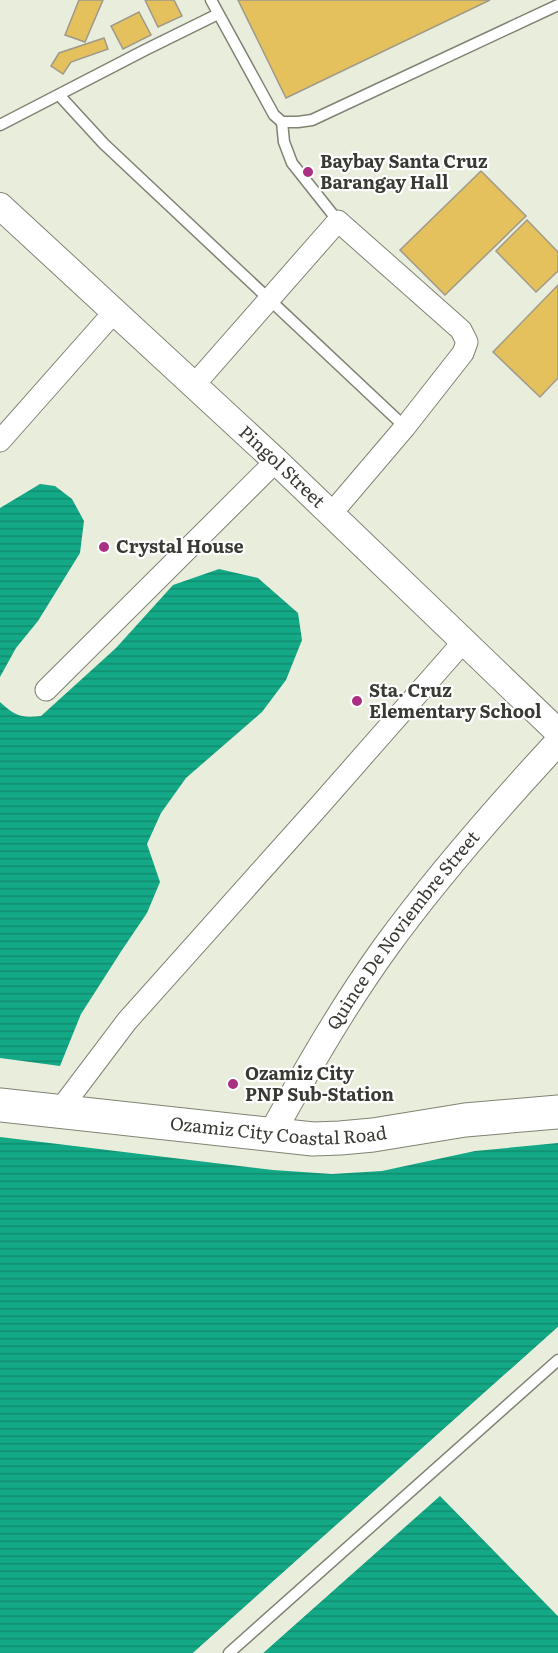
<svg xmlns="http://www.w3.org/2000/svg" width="558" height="1653" viewBox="0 0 558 1653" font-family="Literata,serif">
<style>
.water{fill:url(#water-rules)}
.pier{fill:#e9eddc}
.building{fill:#e4c15c;stroke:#9f998a;stroke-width:1.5}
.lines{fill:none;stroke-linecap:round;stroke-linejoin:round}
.service-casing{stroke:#7f8373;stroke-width:13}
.minor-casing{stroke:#7f8373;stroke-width:23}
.tertiary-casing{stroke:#7f8373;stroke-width:28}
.primary-casing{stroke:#7f8373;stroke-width:35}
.service{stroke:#fff;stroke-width:10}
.minor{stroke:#fff;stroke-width:21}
.tertiary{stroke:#fff;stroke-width:26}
.primary{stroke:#fff;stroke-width:33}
.poi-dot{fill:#aa3084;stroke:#fff;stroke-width:2}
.labels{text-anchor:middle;stroke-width:4.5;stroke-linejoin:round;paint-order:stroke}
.poi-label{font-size:18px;font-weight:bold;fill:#393a33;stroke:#fff;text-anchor:start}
.street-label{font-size:18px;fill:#393a33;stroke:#fff}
</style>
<defs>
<pattern id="water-rules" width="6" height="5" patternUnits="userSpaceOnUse" patternTransform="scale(1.5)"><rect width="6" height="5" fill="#13a986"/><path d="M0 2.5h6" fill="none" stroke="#138b6e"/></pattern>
</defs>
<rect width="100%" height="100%" fill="#e9eddc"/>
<g class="water">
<polygon points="40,484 55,486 72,499 84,521 80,553 38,621 16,648 0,677 0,508"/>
<path d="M219,569L258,578L298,613L302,640L286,680L262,712L186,778L161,813L147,844L160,882L147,913L122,950L81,1014L60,1066L0,1058V702C15,716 21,718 41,716L116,648L173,585Z"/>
<polygon points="0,1137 273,1170 332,1174 382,1171 475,1151 558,1143 558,1327 193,1653 0,1653"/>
<polygon points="440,1495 558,1616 558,1653 263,1653"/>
</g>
<g class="pier">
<polygon points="558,1327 558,1331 198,1653 193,1653"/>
<polygon points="439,1492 442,1493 558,1612 558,1616 440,1496 263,1653 260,1653"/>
</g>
<g class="building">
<polygon points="79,0 103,0 85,42 65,35"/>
<polygon points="145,0 174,0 182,16 158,27"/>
<polygon points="238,0 490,0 286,98"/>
<polygon points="139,12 151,35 123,49 111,26"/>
<polygon points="104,38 108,49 71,62 63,74 51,66 59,53"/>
<polygon points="481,171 526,216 445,295 400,250"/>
<polygon points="527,220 558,252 558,271 536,292 496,251"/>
<polygon points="558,285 558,378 540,397 493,352"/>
</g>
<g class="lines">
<defs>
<g id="service">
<polyline points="211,0 274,115 282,122 298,122 312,120 558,5"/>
<polyline points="59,95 104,144 405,427"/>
<polyline points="282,122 284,142 292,163 338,221"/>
<polyline points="0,125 145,50 218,14"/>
<polyline points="229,1653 558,1360"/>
</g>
<g id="minor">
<polyline points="194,385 338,221 461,330 467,342 463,353 405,427 331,514"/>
<polyline points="0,441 115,311"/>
<polyline points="46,690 276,461"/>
<polyline points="59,1111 127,1021 320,805 464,641"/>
</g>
<g id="tertiary">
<path id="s1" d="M0,206L276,461L558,732"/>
<path id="s2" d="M271,1135C306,1071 342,1008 385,948C438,875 497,808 558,742"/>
</g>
<g id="primary">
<path id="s3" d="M0,1105L313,1139L340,1138L373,1135L465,1120L558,1112"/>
</g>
</defs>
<use href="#service" class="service-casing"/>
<use href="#minor" class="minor-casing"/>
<use href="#tertiary" class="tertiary-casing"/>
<use href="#primary" class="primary-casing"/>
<use href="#service" class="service"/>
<use href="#minor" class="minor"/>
<use href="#tertiary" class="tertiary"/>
<use href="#primary" class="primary"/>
</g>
<g class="poi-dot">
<circle cx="308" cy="172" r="6"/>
<circle cx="104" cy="547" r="6"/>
<circle cx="357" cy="701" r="6"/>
<circle cx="233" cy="1084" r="6"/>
</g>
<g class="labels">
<g class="poi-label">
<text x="320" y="168">Baybay Santa Cruz<tspan x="320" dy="21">Barangay Hall</tspan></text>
<text x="116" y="553">Crystal House</text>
<text x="369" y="697">Sta. Cruz<tspan x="369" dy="21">Elementary School</tspan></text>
<text x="245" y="1080">Ozamiz City<tspan x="245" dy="21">PNP Sub-Station</tspan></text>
</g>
<g class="street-label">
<text dy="6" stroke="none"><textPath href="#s1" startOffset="384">Pingol Street</textPath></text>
<text dy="6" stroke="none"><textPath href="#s2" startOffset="244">Quince De Noviembre Street</textPath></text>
<text dy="6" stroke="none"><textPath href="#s3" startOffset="280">Ozamiz City Coastal Road</textPath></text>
</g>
</g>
</svg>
